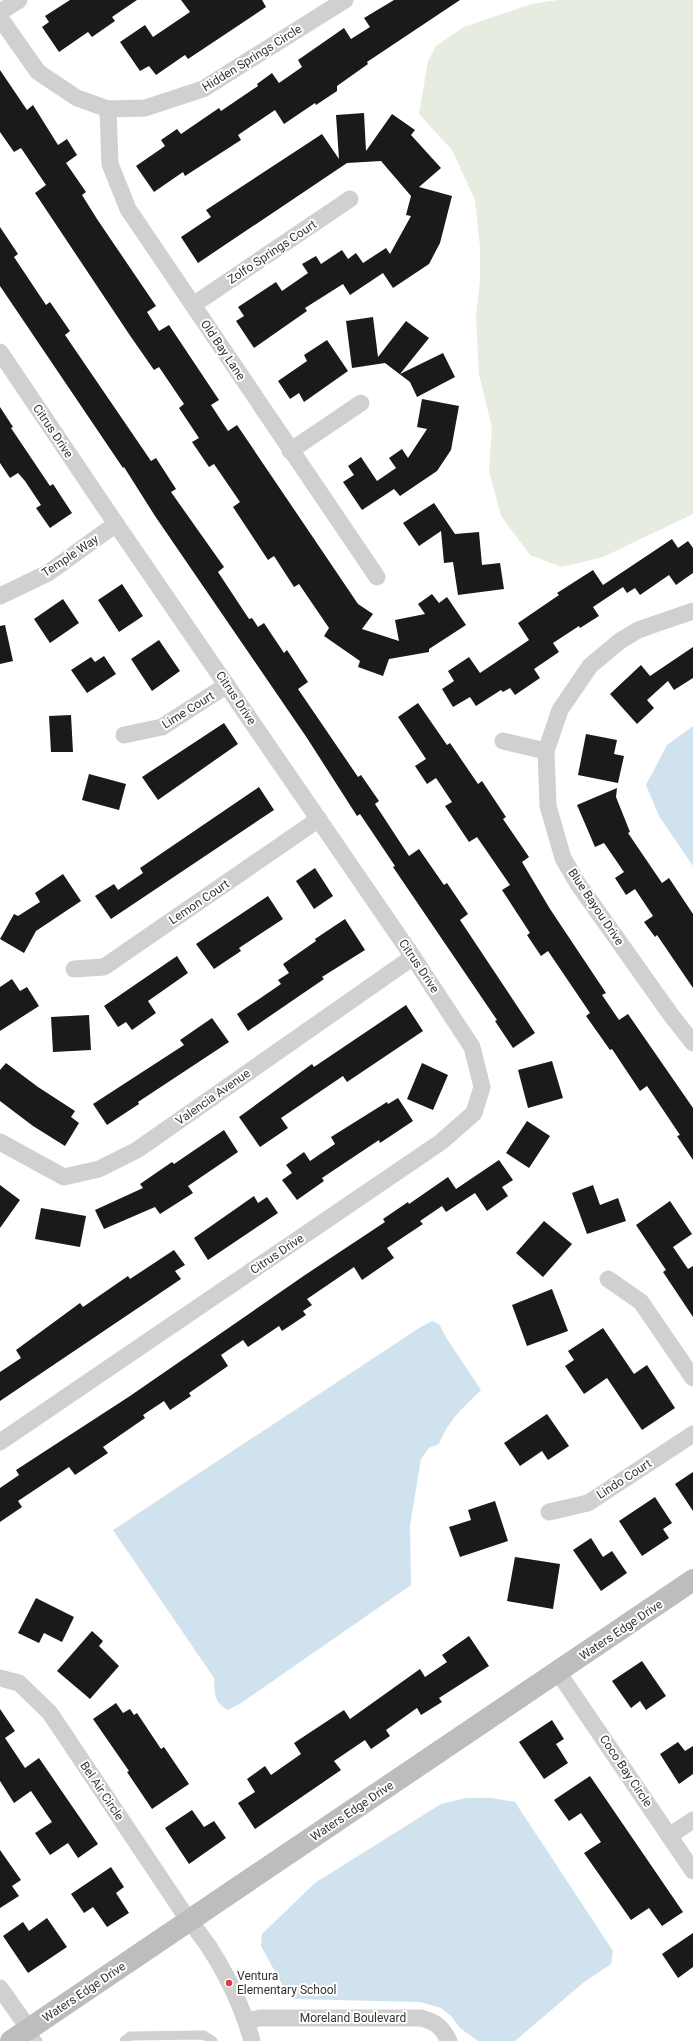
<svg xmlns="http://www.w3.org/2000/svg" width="693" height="2041" viewBox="0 0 693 2041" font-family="Roboto,sans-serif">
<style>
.green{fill:#e6ecdf}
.water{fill:#cfe2ee}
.building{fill:#1a1a1a}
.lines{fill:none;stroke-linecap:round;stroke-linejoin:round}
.lane{stroke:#d0d0d0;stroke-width:9}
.street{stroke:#d0d0d0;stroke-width:17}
.secondary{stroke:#bdbdbd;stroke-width:22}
.poi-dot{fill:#e63946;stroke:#fff;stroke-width:1.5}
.labels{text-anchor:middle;stroke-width:4;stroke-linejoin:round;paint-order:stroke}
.street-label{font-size:12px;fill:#333;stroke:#fff}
.poi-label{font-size:12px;fill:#333;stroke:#fff;text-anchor:start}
</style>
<rect width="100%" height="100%" fill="#fff"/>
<polygon class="green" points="558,0 693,0 693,514 603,557 562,567 530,555 501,516 489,471 492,428 479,374 476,317 480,279 480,246 475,200 452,150 419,114 428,61 436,46 464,27 531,4"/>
<g class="water">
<polygon points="693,726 693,866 659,816 646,785 667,745"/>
<path d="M432,1321L439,1324L447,1339L481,1390C463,1408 449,1419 439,1444L429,1448L421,1459L410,1525L411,1585L241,1703L228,1710C213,1701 215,1694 214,1678L113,1530L419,1328Z"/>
<polygon points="466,1798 492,1798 515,1802 613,1951 611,1964 583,1983 515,2041 478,2041 460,2028 451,2016 441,2008 420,2002 294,1999 284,1988 261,1946 262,1934 315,1883 441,1804"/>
</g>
<g class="building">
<polygon points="70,0 137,0 112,17 115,21 92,37 88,32 59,52 42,27 49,22 45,16"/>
<polygon points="181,0 262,0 266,7 188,59 185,55 156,75 149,66 140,71 120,42 145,25 153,37 190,12"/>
<polygon points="394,0 460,0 367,62 368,64 337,86 337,91 316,105 315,103 284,124 275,110 238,135 241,140 185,176 183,172 154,192 136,166 165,146 161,140 177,129 181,134 219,108 221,111 258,86 257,84 272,73 279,83 302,67 298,60 344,28 351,39 370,27 364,18"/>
<polygon points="0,70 27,110 33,105 58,145 67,139 77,155 66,163 86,192 82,195 97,219 156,306 147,312 159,331 169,325 219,400 211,405 228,431 237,425 358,604 373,614 362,629 399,641 395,620 425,614 418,604 432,594 439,603 447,597 466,625 429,649 429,652 389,659 383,676 358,667 360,661 324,636 329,628 299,584 294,587 274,556 268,560 233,507 240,502 214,464 209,467 192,442 199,438 179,408 184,404 159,367 154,370 131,337 35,193 46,185 21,148 14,152 0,132"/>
<polygon points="364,113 366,151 392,114 415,130 411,135 441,168 419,187 452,196 440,243 429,264 393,288 383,273 350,295 343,284 305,308 307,311 254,348 236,321 244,316 238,307 276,282 282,291 308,273 302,264 316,256 321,264 342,250 348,259 356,253 363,263 386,248 390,254 411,216 406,215 411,196 381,161 347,163 198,263 181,237 211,217 206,210 322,134 339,159 336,115"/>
<polygon points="0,227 18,254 14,257 46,305 50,302 70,331 65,335 151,461 156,458 176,489 171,492 224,567 218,572 249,619 252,618 258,627 264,623 284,653 287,650 308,682 298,689 358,777 361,775 379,801 375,804 409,856 419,849 444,885 447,883 468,914 460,920 535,1033 513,1048 495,1021 497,1020 393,867 395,866 360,814 357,816 307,738 155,516 124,467 123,468 0,286"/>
<polygon points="373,317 378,357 406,321 429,338 400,374 443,353 455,377 417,397 410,382 385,363 352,368 346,321"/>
<polygon points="327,340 348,371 304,402 299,393 290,399 278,381 307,361 304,355"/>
<polygon points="422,399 459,406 451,450 437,471 400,496 394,489 362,510 343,482 354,475 348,466 361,457 377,481 396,468 389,458 402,449 408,458 427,429 417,427"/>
<polygon points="0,407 13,427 11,428 50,486 53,484 72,513 50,528 36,508 41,505 25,481 18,473 10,478 0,463"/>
<polygon points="434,503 455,534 479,532 482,565 500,563 504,589 458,595 453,562 444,563 441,531 419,546 403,523"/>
<polygon points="672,539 678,548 688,541 693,548 693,573 676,585 669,575 640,595 635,588 627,593 623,587 593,607 599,616 580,628 579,626 553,643 559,652 534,669 540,678 515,695 510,688 503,692 501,690 476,706 470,697 453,707 442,689 454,681 448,671 469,657 480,673 529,640 518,623 559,595 557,593 593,570 603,585"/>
<polygon points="122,584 143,616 119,632 98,600"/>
<polygon points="63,599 79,623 50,643 34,619"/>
<polygon points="5,625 13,661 0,664 0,626"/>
<polygon points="159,640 180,671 152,691 131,659"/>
<polygon points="693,647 693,678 674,690 668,681 647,700 654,708 637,724 610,694 641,665 650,676"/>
<polygon points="104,656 116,674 87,693 71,670 91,657 95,662"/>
<polygon points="418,703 447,745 450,743 478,784 482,781 506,817 503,819 529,857 522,862 550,909 606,993 602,995 619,1020 628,1014 693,1108 693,1160 677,1136 680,1135 647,1086 640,1091 612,1049 610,1050 586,1016 590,1013 548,951 541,956 527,935 530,933 502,890 510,885 477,837 469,842 445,806 452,802 436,778 427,784 415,766 426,759 398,717"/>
<polygon points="71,715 73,752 51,752 49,716"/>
<polygon points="224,723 238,744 158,800 142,777"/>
<polygon points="586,734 617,740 614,754 624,756 618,783 578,775"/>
<polygon points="89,774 126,784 119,810 82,800"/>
<polygon points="259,787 274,810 111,919 95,896 114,884 118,890 143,873 140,868"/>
<polygon points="617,788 616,797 630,832 628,833 662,883 669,878 693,914 693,988 657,935 655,937 644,922 653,916 635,889 626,895 615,878 624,872 604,843 595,847 577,805"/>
<polygon points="315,868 333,896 314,909 296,881"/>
<polygon points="63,874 81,901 36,931 24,953 0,939 14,914 18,916 40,902 35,893"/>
<polygon points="268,896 283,919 239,948 241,951 214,969 196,944"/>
<polygon points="345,919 365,950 322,977 324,979 248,1031 237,1014 281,984 278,980 289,973 283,964 316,941 315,939"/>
<polygon points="177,956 188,973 148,1001 156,1013 132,1030 126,1022 118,1027 104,1006"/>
<polygon points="12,979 20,991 27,987 39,1006 0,1031 0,987"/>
<polygon points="406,1005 423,1031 347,1082 343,1076 281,1118 288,1128 260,1147 239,1117 312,1064 314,1067"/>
<polygon points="89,1015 91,1050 53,1052 51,1017"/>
<polygon points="212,1018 229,1042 138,1102 139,1104 107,1125 93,1104 184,1045 180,1040"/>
<polygon points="552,1061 563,1098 528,1108 518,1070"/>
<polygon points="6,1063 38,1087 75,1111 71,1117 79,1123 65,1146 33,1126 0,1101 0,1070"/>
<polygon points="422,1063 448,1075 433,1110 407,1099"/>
<polygon points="398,1098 413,1121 380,1143 379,1140 322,1178 324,1181 297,1200 282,1180 292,1173 286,1165 304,1152 310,1161 335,1144 331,1137 387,1102 388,1104"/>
<polygon points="527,1121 550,1136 529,1168 506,1153"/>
<polygon points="224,1130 238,1152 188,1186 193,1193 160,1214 155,1207 104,1229 95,1210 143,1188 140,1184 172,1162 174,1164"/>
<polygon points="499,1160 513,1180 502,1187 508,1196 487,1211 475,1193 446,1212 442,1206 420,1221 423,1224 387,1248 394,1258 362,1280 354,1267 307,1299 312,1305 303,1311 306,1315 282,1331 279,1326 248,1347 243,1340 221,1355 228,1366 189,1393 191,1396 170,1410 164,1401 143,1415 145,1418 103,1447 108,1453 75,1475 69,1467 18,1501 22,1507 0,1522 0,1488 19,1475 16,1470 130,1396 305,1275 385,1222 383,1219 408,1202 409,1204 448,1177 456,1189"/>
<polygon points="0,1185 20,1200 0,1228"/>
<polygon points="593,1185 600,1205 618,1198 626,1221 587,1234 572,1193"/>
<polygon points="254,1196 258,1203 267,1197 278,1213 208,1260 194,1238"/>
<polygon points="670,1201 692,1234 673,1247 688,1269 693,1266 693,1317 663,1272 666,1270 636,1225"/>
<polygon points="41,1208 86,1216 80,1247 35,1239"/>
<polygon points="544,1221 572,1244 543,1277 516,1253"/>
<polygon points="174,1250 185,1265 175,1271 181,1279 0,1401 0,1372 21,1358 16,1350 80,1303 83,1307 128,1276 130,1279"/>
<polygon points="552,1289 568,1331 527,1346 512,1305"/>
<polygon points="603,1328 634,1374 647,1365 675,1408 642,1430 607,1378 584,1394 565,1366 574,1360 568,1351"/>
<polygon points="547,1414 569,1446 548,1460 542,1451 520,1466 504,1443"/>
<polygon points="693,1472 693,1511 675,1484"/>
<polygon points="655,1497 672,1523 663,1529 669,1538 642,1556 619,1521"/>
<polygon points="495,1501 508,1541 460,1557 449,1527 471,1520 468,1510"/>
<polygon points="591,1538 603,1557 612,1551 627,1573 601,1591 573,1550"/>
<polygon points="515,1557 560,1564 553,1609 507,1601"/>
<polygon points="36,1598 74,1617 62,1642 44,1633 39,1643 18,1633"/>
<polygon points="92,1631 103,1641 99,1646 119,1666 90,1699 57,1671"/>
<polygon points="469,1636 489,1666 439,1698 442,1702 421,1715 417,1708 386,1730 390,1736 371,1749 365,1740 334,1761 341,1770 255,1829 238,1803 255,1792 247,1779 265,1766 271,1775 301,1754 294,1743 344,1710 350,1719 420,1669 425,1677 447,1662 442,1655"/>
<polygon points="642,1661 666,1696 646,1710 640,1701 631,1708 612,1681"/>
<polygon points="116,1703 123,1713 130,1709 134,1715 137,1713 161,1749 164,1747 189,1784 152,1809 127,1772 129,1771 93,1719"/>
<polygon points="0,1709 15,1731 5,1738 25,1768 39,1758 98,1844 78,1858 68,1843 50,1855 35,1833 52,1822 31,1791 14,1803 0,1781"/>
<polygon points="552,1720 564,1739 556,1744 568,1763 544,1779 519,1742"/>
<polygon points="678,1742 685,1751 693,1746 693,1774 679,1784 660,1754"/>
<polygon points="590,1776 683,1912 662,1926 649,1908 631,1920 584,1853 601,1842 581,1813 569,1821 554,1800"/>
<polygon points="192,1810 204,1827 214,1821 226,1838 189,1864 165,1828"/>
<polygon points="0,1850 21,1880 12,1886 19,1896 0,1908"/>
<polygon points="111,1867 124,1887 116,1893 129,1913 107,1927 93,1907 84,1913 71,1894"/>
<polygon points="47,1918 67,1947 28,1973 3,1936 23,1922 29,1931"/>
<polygon points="693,1933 693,1967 678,1978 662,1954"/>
</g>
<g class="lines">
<g class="lane">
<polyline points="29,2029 38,2041"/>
<polyline points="124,2041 130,2036 204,2035 213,2041"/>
</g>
<g class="street">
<polyline points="0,12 19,0"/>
<polyline points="0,18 38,72 77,98 108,109 145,108 203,89 345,0"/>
<polyline points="108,109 110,164 128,209 377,577"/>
<polyline points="193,305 350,199"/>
<polyline points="0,352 116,524 413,957 472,1047 482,1087 474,1113 441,1142 0,1442"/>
<polyline points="290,451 361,403"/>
<polyline points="0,596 48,573 116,524"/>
<polyline points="693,611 638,630 620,641 590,666 560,710 546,751 548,806 563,858 578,884 671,1015 693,1043"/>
<polyline points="124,735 162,727 227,685"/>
<polyline points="503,741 546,751"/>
<polyline points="74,969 104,967 319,819"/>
<polyline points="0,1142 64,1177 99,1169 137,1150 413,957"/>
<polyline points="608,1279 641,1302 693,1378"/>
<polyline points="549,1512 588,1503 693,1434"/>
<polyline points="558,1672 693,1871"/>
<path d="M0,1678L19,1683L50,1713L189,1921C217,1952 241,2001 252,2041"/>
<polyline points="669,1836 693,1820"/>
<polyline points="0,1988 29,2029"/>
<path d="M247,2021L260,2018H421C436,2022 442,2027 449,2041"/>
</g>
<polyline class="secondary" points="11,2041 693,1580"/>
</g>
<circle class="poi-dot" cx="229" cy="1983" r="4"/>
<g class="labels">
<g class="street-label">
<text transform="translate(252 58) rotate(-32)" y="4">Hidden Springs Circle</text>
<text transform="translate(272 252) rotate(-34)" y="4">Zolfo Springs Court</text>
<text transform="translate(223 350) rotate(56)" y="4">Old Bay Lane</text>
<text transform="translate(53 431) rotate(56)" y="4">Citrus Drive</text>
<text transform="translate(70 556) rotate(-34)" y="4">Temple Way</text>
<text transform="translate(236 698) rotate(56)" y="4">Citrus Drive</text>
<text transform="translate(188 710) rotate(-32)" y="4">Lime Court</text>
<text transform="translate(199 902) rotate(-34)" y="4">Lemon Court</text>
<text transform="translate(596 907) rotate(56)" y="4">Blue Bayou Drive</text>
<text transform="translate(419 966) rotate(56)" y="4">Citrus Drive</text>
<text transform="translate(213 1097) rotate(-35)" y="4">Valencia Avenue</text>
<text transform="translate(277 1254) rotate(-34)" y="4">Citrus Drive</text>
<text transform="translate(624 1479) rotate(-33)" y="4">Lindo Court</text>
<text transform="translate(621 1630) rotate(-34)" y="4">Waters Edge Drive</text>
<text transform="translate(626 1771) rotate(56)" y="4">Coco Bay Circle</text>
<text transform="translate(102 1791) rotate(56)" y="4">Bel Air Circle</text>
<text transform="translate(352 1811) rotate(-34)" y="4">Waters Edge Drive</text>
<text transform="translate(84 1992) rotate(-34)" y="4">Waters Edge Drive</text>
<text x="353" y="2022">Moreland Boulevard</text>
</g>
<g class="poi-label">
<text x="237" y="1980">Ventura<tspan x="237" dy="14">Elementary School</tspan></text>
</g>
</g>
</svg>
